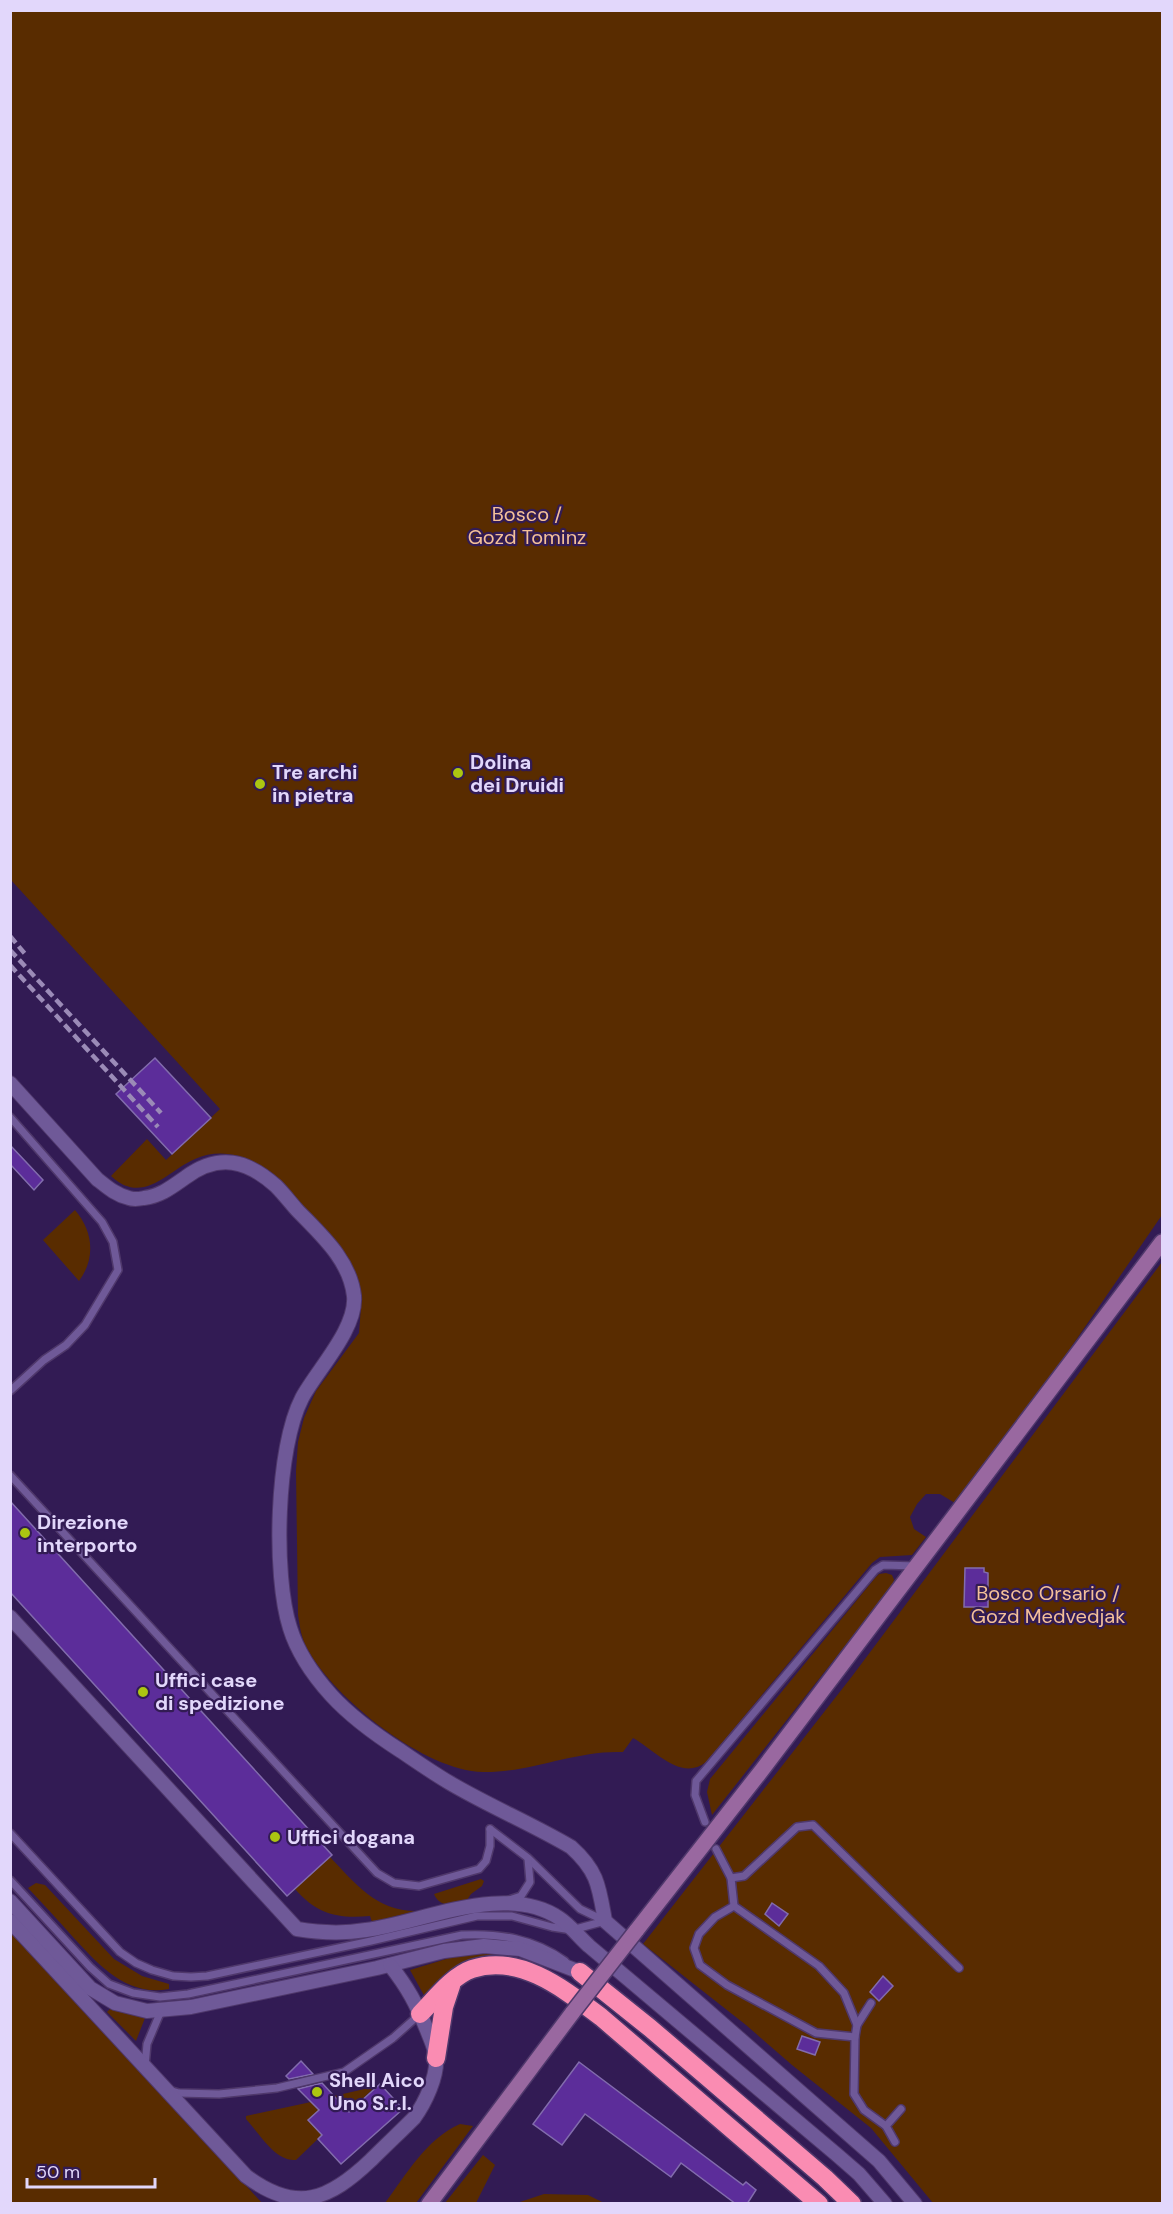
<svg xmlns="http://www.w3.org/2000/svg" width="1173" height="2214" viewBox="0 0 1173 2214" font-family="'DM Sans',sans-serif">
<style>
.green{fill:#592c00}
.building{fill:#5c2d9a;stroke:#826cad;stroke-width:1.5}
.lines{fill:none;stroke-linecap:round;stroke-linejoin:round}
.lane-casing{stroke:#4f386b;stroke-width:10}
.street-casing{stroke:#4f386b;stroke-width:16}
.secondary-casing{stroke:#4f386b;stroke-width:18}
.highway-casing{stroke:#4f386b;stroke-width:21}
.lane{stroke:#6f5998;stroke-width:7}
.street{stroke:#6f5998;stroke-width:14}
.secondary{stroke:#9968a0;stroke-width:15}
.highway{stroke:#fa8cb2;stroke-width:18}
.rail{stroke:#9b8bb7;stroke-width:4.5;stroke-dasharray:9 4.5;stroke-linecap:butt}
.secondary-bridge-casing{stroke:#4f386b;stroke-width:18;stroke-linecap:butt}
.secondary-bridge{stroke:#9968a0;stroke-width:15}
.poi-dot{fill:#acc611;stroke:#321b54;stroke-width:2}
.labels{text-anchor:middle;stroke-width:4.5;stroke-linejoin:round;paint-order:stroke}
.park-label{font-size:20px;fill:#f4c099;stroke:#321b54}
.poi-label{font-size:20px;font-weight:bold;fill:#e2d7fb;stroke:#321b54;text-anchor:start}
</style>
<rect width="100%" height="100%" fill="#321b54"/>
<g class="green">
<path d="M11,11H1162V1215L1023,1417L964,1493L955,1503L940,1494H926L917,1504L910,1517L914,1529L926,1537L912,1555L880,1557L872,1563L706,1762C681,1782 655,1750 633,1738L623,1752C575,1750 530,1773 483,1772C425,1771 335,1699 308,1650C301,1638 300,1627 298,1615L296,1471L298,1442L304,1418L316,1391L359,1333L361,1307L356,1275L346,1255L273,1176C251,1156 222,1147 195,1159C167,1171 143,1206 111,1176L147,1139L166,1160L220,1109L11,880Z"/>
<path d="M75,1210C93,1231 96,1258 79,1281L43,1240Z"/>
<polygon points="1162,1262 1162,2203 933,2203 871,2128 792,2065 746,2025 643,1944 853,1675"/>
<polygon points="886,1573 892,1575 894,1580 892,1586 712,1815 707,1792 710,1779 875,1578 879,1574"/>
<path d="M330,1857C355,1883 376,1911 416,1911L372,1922L370,1916C337,1919 317,1914 295,1889Z"/>
<path d="M481,1879L484,1881L482,1886L471,1894L465,1903C452,1905 440,1908 434,1894Z"/>
<path d="M36,1883L45,1885L114,1959L142,1976L169,1984V1989C126,1997 98,1964 72,1936C58,1920 43,1904 28,1888Z"/>
<polygon points="11,1930 262,2203 11,2203"/>
<path d="M484,1952L497,1954C462,1957 449,1976 426,1999L410,1970L456,1956Z"/>
<polygon points="110,2009 145,2018 136,2041 107,2012"/>
<polygon points="369,2088 372,2090 349,2111 334,2096"/>
<path d="M311,2102L319,2111L309,2120L322,2135L296,2160C275,2162 259,2133 246,2119V2116Z"/>
<path d="M460,2124L473,2126L416,2203H385C406,2175 426,2139 460,2124Z"/>
<polygon points="483,2155 495,2165 476,2203 445,2203"/>
<polygon points="544,2194 588,2195 604,2203 517,2203"/>
</g>
<g class="building">
<polygon points="155,1058 211,1118 172,1154 116,1094"/>
<polygon points="10,1145 43,1180 34,1190 10,1164"/>
<polygon points="10,1501 332,1855 287,1896 10,1592"/>
<polygon points="965,1568 984,1568 984,1572 988,1573 988,1607 964,1607"/>
<polygon points="772,1903 788,1914 779,1926 765,1914"/>
<polygon points="883,1976 893,1986 879,2001 870,1992"/>
<polygon points="802,2036 820,2042 815,2055 797,2049"/>
<polygon points="301,2061 313,2074 289,2079 286,2076"/>
<polygon points="579,2062 743,2185 746,2182 756,2190 747,2204 736,2204 681,2163 671,2177 585,2114 562,2145 533,2124"/>
<polygon points="322,2083 349,2112 380,2084 403,2109 341,2164 318,2139 322,2135 308,2120 319,2110 298,2089"/>
</g>
<g class="lines">
<defs>
<g id="lane">
<polyline points="10,1117 102,1222 113,1242 118,1270 85,1325 66,1345 44,1360 10,1391"/>
<polyline points="10,1475 377,1873 394,1883 419,1886 479,1869 486,1861 490,1846 490,1829"/>
<polyline points="705,1822 695,1795 696,1781 875,1570 883,1565 916,1566"/>
<polyline points="10,1833 120,1952 136,1963 152,1970 173,1976 191,1977 207,1976 371,1941 477,1916 512,1916 552,1927 572,1930 605,1921 580,1909 528,1858 490,1829"/>
<polyline points="716,1849 731,1878 734,1906 819,1966 844,1993 857,2025 855,2037 854,2094 864,2110 886,2126 895,2142"/>
<polyline points="731,1878 744,1876 797,1827 813,1825 959,1968"/>
<path d="M10,1880L90,1967L109,1984L133,1993L160,1997L188,1994L462,1935C500,1933 534,1939 565,1961"/>
<polyline points="509,1900 521,1896 530,1882 528,1859"/>
<polyline points="734,1906 715,1917 699,1934 694,1948 700,1965 727,1985 816,2033 855,2037"/>
<polyline points="857,2025 871,2003"/>
<polyline points="145,2066 147,2044 161,2011"/>
<polyline points="172,2091 179,2093 219,2094 277,2088 344,2072 393,2038 420,2014"/>
<polyline points="886,2126 901,2109"/>
</g>
<g id="street">
<path d="M10,1083L97,1179C107,1187 116,1195 129,1198C134,1200 139,1199 144,1198C161,1196 173,1186 186,1177C219,1153 247,1160 276,1186C283,1193 290,1202 297,1210C321,1235 350,1260 354,1296C357,1329 317,1370 302,1398C276,1448 273,1575 290,1628C298,1654 313,1675 331,1695C351,1717 376,1735 401,1751C417,1762 433,1773 450,1783C489,1806 532,1824 571,1847C598,1871 599,1887 605,1921L879,2161L915,2204"/>
<path d="M10,1617L297,1929C321,1933 342,1934 366,1930C424,1922 505,1882 559,1918C570,1925 579,1937 589,1946L836,2154L859,2174L885,2204"/>
<polyline points="10,1901 90,1988 115,2003 147,2011 191,2007 377,1968 444,1951 484,1946 520,1949 580,1972"/>
<path d="M10,1921L246,2176C297,2214 329,2200 371,2160C385,2146 400,2132 414,2118C425,2103 438,2076 436,2057C435,2048 430,2038 427,2030C416,2003 408,1988 390,1965"/>
</g>
<g id="secondary">
<polyline points="636,1931 762,1770 1162,1242"/>
<polyline points="429,2204 573,2012"/>
</g>
<g id="highway">
<polyline points="580,1972 650,2028 825,2178 852,2204"/>
<path d="M420,2014C435,1999 452,1976 472,1969C520,1953 565,1990 601,2017L819,2204"/>
<polyline points="436,2058 444,2007 451,1986"/>
</g>
</defs>
<use href="#lane" class="lane-casing"/>
<use href="#street" class="street-casing"/>
<use href="#secondary" class="secondary-casing"/>
<use href="#highway" class="highway-casing"/>
<use href="#lane" class="lane"/>
<use href="#street" class="street"/>
<use href="#secondary" class="secondary"/>
<use href="#highway" class="highway"/>
<g class="rail">
<polyline points="10,936 26,955"/>
<polyline points="10,950 161,1113"/>
<polyline points="10,965 158,1127"/>
</g>
<defs>
<polyline id="secondary-bridge" points="573,2012 636,1931"/>
</defs>
<use href="#secondary-bridge" class="secondary-bridge-casing"/>
<use href="#secondary-bridge" class="secondary-bridge"/>
</g>
<g class="poi-dot">
<circle cx="458" cy="773" r="6"/>
<circle cx="260" cy="784" r="6"/>
<circle cx="25" cy="1533" r="6"/>
<circle cx="143" cy="1692" r="6"/>
<circle cx="275" cy="1837" r="6"/>
<circle cx="317" cy="2092" r="6"/>
</g>
<g class="labels">
<g class="park-label">
<text x="527" y="521">Bosco /<tspan x="527" dy="23">Gozd Tominz</tspan></text>
<text x="1048" y="1600">Bosco Orsario /<tspan x="1048" dy="23">Gozd Medvedjak</tspan></text>
</g>
<g class="poi-label">
<text x="470" y="769">Dolina<tspan x="470" dy="23">dei Druidi</tspan></text>
<text x="272" y="779">Tre archi<tspan x="272" dy="23">in pietra</tspan></text>
<text x="37" y="1529">Direzione<tspan x="37" dy="23">interporto</tspan></text>
<text x="155" y="1687">Uffici case<tspan x="155" dy="23">di spedizione</tspan></text>
<text x="287" y="1844">Uffici dogana</text>
<text x="329" y="2087">Shell Aico<tspan x="329" dy="23">Uno S.r.l.</tspan></text>
</g>
</g>
<rect width="1173" height="2214" fill="none" stroke="#e2d7fb" stroke-width="24"/>
<path d="M27 2178v9h128v-9" fill="none" stroke="#e2d7fb" stroke-width="3"/>
<text x="36" y="2178" font-size="18" fill="#e2d7fb" stroke="#321b54" stroke-width="4.5" paint-order="stroke">50 m</text>
</svg>
